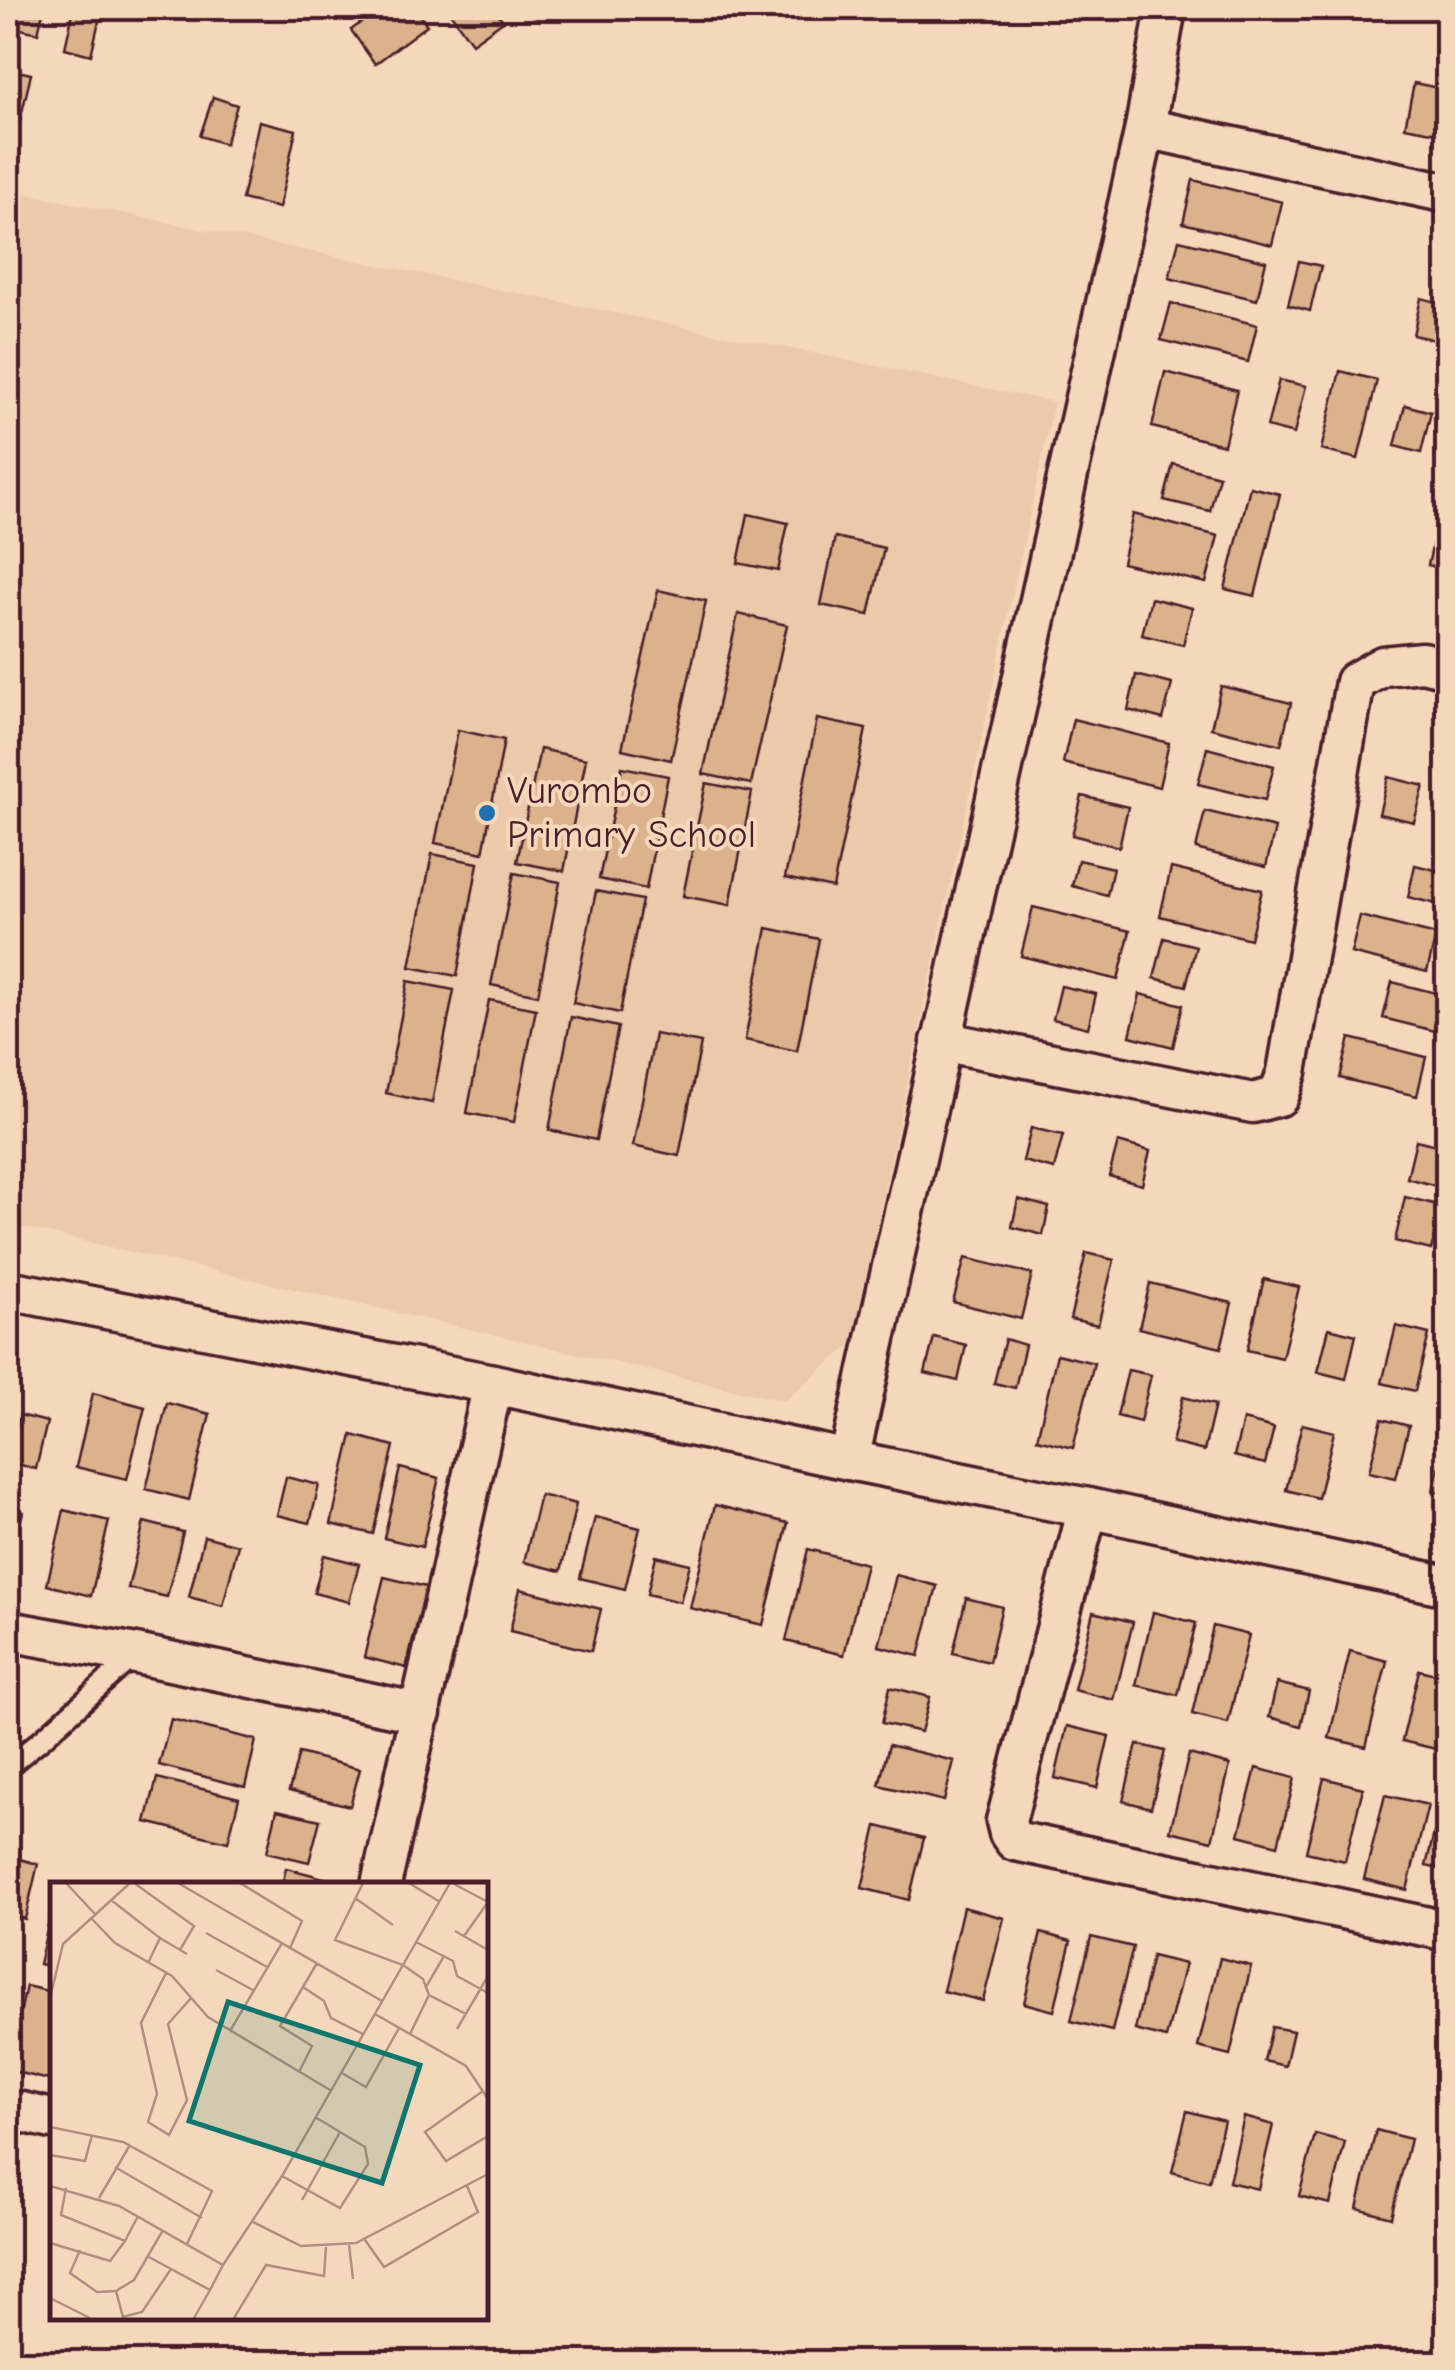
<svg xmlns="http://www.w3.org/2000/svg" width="1455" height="2370" font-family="'Comic Neue',sans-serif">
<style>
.built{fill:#eacaaa}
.building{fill:#dbb28c;stroke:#4a1f2b;stroke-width:2.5}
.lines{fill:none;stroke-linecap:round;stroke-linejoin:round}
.service-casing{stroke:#4a1f2b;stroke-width:25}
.minor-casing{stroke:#4a1f2b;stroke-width:45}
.service{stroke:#f5d8bb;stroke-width:18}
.minor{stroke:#f5d8bb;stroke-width:38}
.poi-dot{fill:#1f6fb2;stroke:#f5d8bb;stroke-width:4}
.labels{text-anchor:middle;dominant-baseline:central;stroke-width:8;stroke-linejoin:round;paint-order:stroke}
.poi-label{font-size:38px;fill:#4a1f2b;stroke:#f5d8bb;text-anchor:start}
.inset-road{fill:none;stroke:#b18e81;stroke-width:2.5}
.view{fill:#0f766e;fill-opacity:0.15;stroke:#0f766e;stroke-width:5}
.inset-edge{fill:none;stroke:#4a1f2b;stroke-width:5}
</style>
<rect width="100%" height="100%" fill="#f5d8bb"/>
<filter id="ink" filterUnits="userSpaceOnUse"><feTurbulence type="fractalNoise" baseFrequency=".01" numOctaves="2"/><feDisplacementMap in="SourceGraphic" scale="20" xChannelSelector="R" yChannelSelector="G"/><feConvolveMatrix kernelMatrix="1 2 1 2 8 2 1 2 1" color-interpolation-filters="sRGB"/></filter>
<g filter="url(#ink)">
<polygon class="built" points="8,190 1054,402 851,1345 784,1401 8,1224"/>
<g class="building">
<polygon points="9,8 44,8 38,33 8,26"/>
<polygon points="74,8 102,8 91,55 65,48"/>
<polygon points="381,8 414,8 427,25 375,64 351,30"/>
<polygon points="447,8 494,8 503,21 472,43"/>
<polygon points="8,69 31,74 10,164 8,164"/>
<polygon points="1414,83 1448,90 1448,135 1405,127"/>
<polygon points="213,97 237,105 225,144 200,136"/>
<polygon points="259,121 296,130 279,208 242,199"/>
<polygon points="1193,180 1282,202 1272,245 1183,223"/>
<polygon points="1179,240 1266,261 1257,300 1169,278"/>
<polygon points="1299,261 1321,266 1310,311 1288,305"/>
<polygon points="1421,298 1448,305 1448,343 1413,335"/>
<polygon points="1171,303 1257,325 1248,362 1161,340"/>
<polygon points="1340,371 1377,380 1358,459 1321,450"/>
<polygon points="1165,372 1237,390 1224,445 1152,427"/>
<polygon points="1279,380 1306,386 1294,434 1267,427"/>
<polygon points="1405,405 1431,412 1421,453 1395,446"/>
<polygon points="1173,464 1219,476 1210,511 1164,500"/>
<polygon points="1250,487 1280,494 1255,596 1225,589"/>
<polygon points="748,514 788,523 778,571 738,563"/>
<polygon points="1133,514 1218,536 1206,583 1122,563"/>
<polygon points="1436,530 1448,533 1448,570 1428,565"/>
<polygon points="835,537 884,548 869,615 821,605"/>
<polygon points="658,590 706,601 671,760 622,749"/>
<polygon points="1151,598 1192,608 1183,645 1142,635"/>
<polygon points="738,614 787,625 751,784 703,774"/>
<polygon points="1136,675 1172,684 1163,719 1128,710"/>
<polygon points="1221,686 1291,703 1281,745 1211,728"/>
<polygon points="817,719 866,729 833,888 785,878"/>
<polygon points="1073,719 1169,743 1159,787 1063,763"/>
<polygon points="458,730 504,740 483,853 435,843"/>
<polygon points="1207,748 1274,766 1265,800 1198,784"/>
<polygon points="540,749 586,759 564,871 517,862"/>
<polygon points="622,767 668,776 646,889 599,879"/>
<polygon points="1388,777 1424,786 1414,822 1379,814"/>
<polygon points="706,783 752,792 730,905 683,896"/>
<polygon points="1082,796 1128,807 1119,847 1072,835"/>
<polygon points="1205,811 1275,828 1266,867 1196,849"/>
<polygon points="432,854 478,863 457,976 410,967"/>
<polygon points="1078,860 1113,868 1107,895 1072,886"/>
<polygon points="1415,865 1448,873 1448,893 1444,906 1408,897"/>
<polygon points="1171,868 1262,890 1250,939 1160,916"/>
<polygon points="514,873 560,882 538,995 491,985"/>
<polygon points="596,891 642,900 620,1013 573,1003"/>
<polygon points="1033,907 1130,931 1118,980 1021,956"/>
<polygon points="1360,916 1436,935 1427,972 1351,953"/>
<polygon points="767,928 819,939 797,1051 745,1040"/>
<polygon points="1164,938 1196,946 1186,986 1154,978"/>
<polygon points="408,981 454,990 432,1103 386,1093"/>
<polygon points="1392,982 1444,995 1435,1031 1383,1018"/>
<polygon points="1061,986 1096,994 1088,1028 1053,1019"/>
<polygon points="1140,994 1183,1005 1173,1047 1130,1036"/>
<polygon points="489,1000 536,1009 514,1122 467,1113"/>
<polygon points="571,1017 618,1027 596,1140 549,1130"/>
<polygon points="655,1034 701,1043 679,1156 633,1146"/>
<polygon points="1350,1038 1426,1057 1417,1096 1340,1078"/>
<polygon points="1031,1128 1063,1135 1054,1169 1023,1161"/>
<polygon points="1416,1140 1448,1148 1448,1189 1407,1178"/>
<polygon points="1118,1142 1150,1151 1142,1185 1109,1176"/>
<polygon points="1405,1197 1442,1206 1431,1250 1395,1241"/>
<polygon points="1018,1199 1049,1207 1043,1235 1012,1227"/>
<polygon points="1086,1253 1114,1260 1098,1325 1070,1319"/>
<polygon points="965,1258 1032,1274 1021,1319 953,1302"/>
<polygon points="1264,1279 1299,1287 1282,1358 1247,1350"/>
<polygon points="1150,1283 1232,1303 1221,1348 1139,1328"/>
<polygon points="1396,1326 1429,1334 1415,1391 1382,1383"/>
<polygon points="1329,1328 1356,1335 1346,1379 1318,1372"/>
<polygon points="934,1337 966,1345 958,1381 925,1373"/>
<polygon points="1005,1339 1025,1345 1015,1388 994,1383"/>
<polygon points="1057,1354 1094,1363 1073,1448 1037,1439"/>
<polygon points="1128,1370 1151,1375 1140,1422 1117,1416"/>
<polygon points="93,1393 145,1407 127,1479 76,1467"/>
<polygon points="1183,1397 1215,1405 1204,1451 1172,1443"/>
<polygon points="167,1403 210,1414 189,1500 146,1489"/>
<polygon points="20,1415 47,1422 36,1469 9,1462"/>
<polygon points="1382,1419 1409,1426 1396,1478 1369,1472"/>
<polygon points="1243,1420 1274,1428 1265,1464 1234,1456"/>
<polygon points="1302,1424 1334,1432 1318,1498 1286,1490"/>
<polygon points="352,1435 394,1446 373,1534 331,1524"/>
<polygon points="1445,1442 1448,1443 1448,1494 1433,1491"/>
<polygon points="400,1468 439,1478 422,1547 384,1538"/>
<polygon points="286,1477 319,1485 310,1523 277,1515"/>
<polygon points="540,1495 576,1504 561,1571 524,1562"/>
<polygon points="715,1505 788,1523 763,1625 690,1608"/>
<polygon points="8,1508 23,1512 8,1575"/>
<polygon points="64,1510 109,1521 91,1596 47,1585"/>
<polygon points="595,1517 640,1528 625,1589 580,1578"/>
<polygon points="144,1522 183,1532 167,1597 128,1588"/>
<polygon points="204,1536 238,1545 223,1606 189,1597"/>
<polygon points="808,1549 866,1564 844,1655 786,1641"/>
<polygon points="324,1555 359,1564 349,1602 314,1593"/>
<polygon points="656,1556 690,1564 680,1602 647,1594"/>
<polygon points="896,1575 937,1586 919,1656 879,1646"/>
<polygon points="384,1577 426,1587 406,1668 364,1657"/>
<polygon points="520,1589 601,1609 591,1651 510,1631"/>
<polygon points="966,1598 1002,1607 989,1662 953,1653"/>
<polygon points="1093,1612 1133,1622 1114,1700 1074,1690"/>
<polygon points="1153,1612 1196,1623 1178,1695 1136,1685"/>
<polygon points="1213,1626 1249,1635 1228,1723 1192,1714"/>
<polygon points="1350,1651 1387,1661 1366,1747 1329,1738"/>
<polygon points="1419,1670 1448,1677 1448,1720 1440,1750 1402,1741"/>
<polygon points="1277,1683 1309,1691 1301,1726 1269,1717"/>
<polygon points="890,1687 930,1697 921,1732 882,1723"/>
<polygon points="171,1719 256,1740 245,1787 159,1765"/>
<polygon points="1067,1726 1109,1736 1097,1788 1055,1778"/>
<polygon points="1137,1744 1165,1751 1151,1808 1123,1801"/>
<polygon points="889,1745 954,1761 944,1801 879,1785"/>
<polygon points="299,1753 360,1769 350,1806 289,1791"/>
<polygon points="1189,1754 1230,1765 1212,1841 1170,1831"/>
<polygon points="1256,1768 1295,1778 1278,1845 1239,1835"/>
<polygon points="157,1778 239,1798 228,1842 146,1822"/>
<polygon points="1324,1778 1363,1788 1345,1861 1306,1852"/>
<polygon points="1385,1795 1428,1805 1407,1890 1364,1879"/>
<polygon points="1441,1804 1448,1806 1448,1871 1426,1866"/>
<polygon points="277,1810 320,1820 309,1862 267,1852"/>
<polygon points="877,1826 924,1838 909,1900 862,1888"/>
<polygon points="8,1856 38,1864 25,1919 8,1915"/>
<polygon points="286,1868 328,1879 326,1885 282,1885"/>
<polygon points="963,1907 1004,1918 983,2001 943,1991"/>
<polygon points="52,1909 52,1967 39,1964"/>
<polygon points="1041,1933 1071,1941 1054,2011 1024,2003"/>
<polygon points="1091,1937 1133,1947 1112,2031 1071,2021"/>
<polygon points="1152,1956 1185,1964 1166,2038 1135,2030"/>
<polygon points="1220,1958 1251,1966 1230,2055 1198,2047"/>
<polygon points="26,1986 52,1992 52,2068 49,2080 8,2070"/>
<polygon points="1272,2027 1293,2031 1285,2066 1264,2061"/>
<polygon points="1187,2111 1224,2121 1209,2182 1172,2172"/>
<polygon points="1244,2117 1273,2125 1258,2189 1229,2182"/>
<polygon points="1376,2130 1410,2139 1391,2217 1357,2208"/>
<polygon points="1315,2134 1345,2142 1330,2204 1299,2196"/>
<polygon points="1448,2186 1448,2229 1438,2226"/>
</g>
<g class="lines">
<g class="service-casing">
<polyline id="service" points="8,1763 15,1761 43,1738 136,1654"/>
</g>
<g class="minor-casing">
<g id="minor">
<polyline points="1145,128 1448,193"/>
<polyline points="941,1041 1253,1103 1279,1096 1287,1072 1355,682 1383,666 1422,662 1448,668"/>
<polyline points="8,1290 493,1384 849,1460 1088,1508 1448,1586"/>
<polyline points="849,1460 1145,128 1166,8"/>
<polyline points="1088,1508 1006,1821 1009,1833 1015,1841 1448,1931"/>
<polyline points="8,1631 136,1654 421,1713"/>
<polyline points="381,1885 493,1384"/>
<polyline points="8,2109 52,2119"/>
</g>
</g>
<use href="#service" class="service"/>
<use href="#minor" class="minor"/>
</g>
</g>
<circle class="poi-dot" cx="487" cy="813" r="10"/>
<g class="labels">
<g class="poi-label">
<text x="507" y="791">Vurombo<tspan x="507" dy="44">Primary School</tspan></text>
</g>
</g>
<g transform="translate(50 1882)">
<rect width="438" height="438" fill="#f5d8bb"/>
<path class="inset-road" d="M16 1 45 32M84 1 144 44 130 68M128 1 332 119M190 1 252 39 240 66M313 1 285 58 353 83 373 97 379 113 416 132M359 1 390 20M402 1 438 20M305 16 343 43M61 18 110 56 98 81M41 36 65 61 122 94 158 135 280 208M405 49 438 68M156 51 217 85M414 54 438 20M110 56 137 72M366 60 403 79 407 94 438 111M166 88 203 108M116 91 91 141 107 212 98 240 119 253 137 218 118 142 142 115M253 105 274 119 281 136 313 152M376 105 394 74M0 116 13 62 80 1M325 132 416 184 438 217M407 147 438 94M180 149 232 61M360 152 379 113M249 190 262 164 230 144 267 81M290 190 316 205 349 146M433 209 375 250 396 279 438 254M0 245 73 260 162 309 137 362M0 273 35 279 42 253M65 285 152 336M232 294 290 326 318 282 315 265 265 235M0 304 69 324 173 383 232 294 400 1M16 306 11 333 75 359 88 334M49 316 80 263M252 318 290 250M203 340 251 364 306 361 438 292M315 358 334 385 428 330 417 304M0 361 60 379 75 359M299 363 303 397M30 368 20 391 47 410 66 409 84 398 113 348M97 374 160 408 173 383M66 409 73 435 92 430 121 387M0 416 40 436M144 436 160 408M184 436 216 383 274 394 276 365"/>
<path class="view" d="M178 120 370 183 332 301 139 239Z"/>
<rect width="438" height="438" class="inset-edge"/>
</g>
<rect width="1455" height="2370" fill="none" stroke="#f5d8bb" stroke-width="40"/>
<rect x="20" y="20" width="1415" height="2330" fill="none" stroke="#4a1f2b" stroke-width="4" filter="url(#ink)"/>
</svg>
